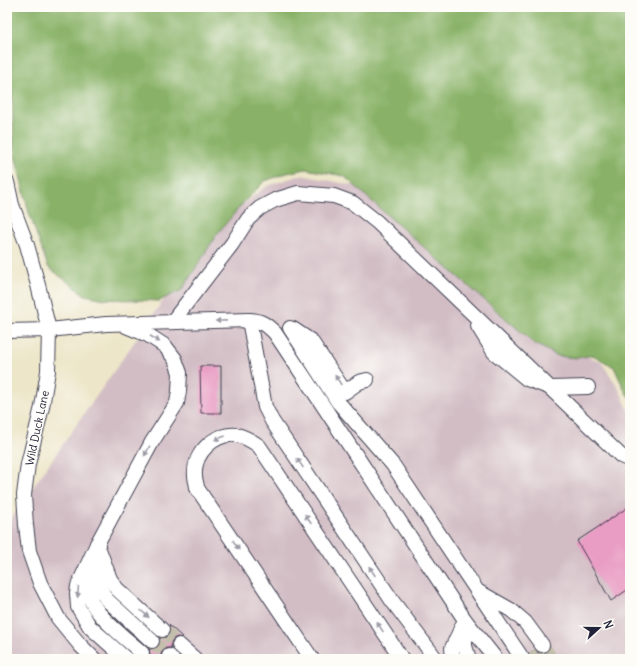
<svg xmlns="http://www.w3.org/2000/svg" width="637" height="666" font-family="Delius,sans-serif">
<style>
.industrial{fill:#d2bdc5}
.forest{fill:#89b268;stroke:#566a52}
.building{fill:#e99dc4}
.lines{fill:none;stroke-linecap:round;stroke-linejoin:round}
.minor-tunnel{stroke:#c4bfad;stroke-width:14;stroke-dasharray:14 7;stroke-linecap:butt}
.minor-casing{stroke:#403f50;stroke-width:16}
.minor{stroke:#fff;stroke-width:14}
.oneway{fill:#9c9ca7}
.labels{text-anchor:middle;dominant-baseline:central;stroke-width:3;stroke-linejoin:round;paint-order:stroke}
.street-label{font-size:11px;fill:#22223b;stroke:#fdfcf7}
</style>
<rect width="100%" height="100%" fill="#fdfcf7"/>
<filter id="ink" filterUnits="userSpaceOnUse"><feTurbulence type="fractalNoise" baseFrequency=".025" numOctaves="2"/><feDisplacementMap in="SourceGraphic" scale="8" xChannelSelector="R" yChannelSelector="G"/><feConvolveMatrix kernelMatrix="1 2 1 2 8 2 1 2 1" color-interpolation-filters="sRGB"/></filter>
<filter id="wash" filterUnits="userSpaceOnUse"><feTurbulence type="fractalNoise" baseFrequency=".012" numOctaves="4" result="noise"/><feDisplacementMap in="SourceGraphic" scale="16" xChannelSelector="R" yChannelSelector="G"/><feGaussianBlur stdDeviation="0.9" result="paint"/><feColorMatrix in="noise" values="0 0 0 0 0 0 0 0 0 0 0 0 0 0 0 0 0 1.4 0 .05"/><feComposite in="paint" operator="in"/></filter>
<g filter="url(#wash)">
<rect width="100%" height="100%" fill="#ede6c9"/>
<polygon class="industrial" points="301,175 361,187 573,351 601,362 618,387 630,413 630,659 7,659 7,529 10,520 165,298 182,283 236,209 267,186"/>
<polygon class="forest" points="12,7 630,7 630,398 626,393 614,367 593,355 577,358 558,356 535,344 396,223 344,176 306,169 287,173 265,181 244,202 217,234 182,290 159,301 105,299 85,295 48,267 29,213 14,151 11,68"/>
<g id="blocks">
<g class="building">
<polygon points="200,366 221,366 221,413 201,413"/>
<polygon points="630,506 630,588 611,601 577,541"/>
<polygon points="169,625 183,638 177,637 173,639 171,643 171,648 166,648 163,650 161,654 161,659 148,659 150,654 149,649 154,649 158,647 160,643 160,638 165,638 169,635 170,631"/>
<polygon points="535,650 538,653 543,653 549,650 555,659 530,659 529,653"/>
</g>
</g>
</g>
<g filter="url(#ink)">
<use href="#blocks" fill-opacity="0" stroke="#403f50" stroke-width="1"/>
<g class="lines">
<g class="minor-tunnel">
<polyline points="162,630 179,645"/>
<polyline points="152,641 169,656"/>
<polyline points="542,645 551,659"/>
<polyline points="529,653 533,659"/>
</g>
<g class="minor-casing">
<g id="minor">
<polyline points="7,182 12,205 27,245 38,285 49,330 48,371 42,407 28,464 24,495 26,525 29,551 40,583 58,618 80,645 94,659"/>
<polyline points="249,320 265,407 272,421 393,602 436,659"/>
<polyline points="172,322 232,244 248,219 260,208 275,200 298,193 334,196 353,203 377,222 621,456 630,460"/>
<polyline points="126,326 148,335 165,346 175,359 180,373 179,391 177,403 152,442 97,544 78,586 77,594 78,607 90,627 126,659"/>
<polyline points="478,326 494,352 527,379 551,388 588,387"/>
<polyline points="290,328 338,402 393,465 522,658"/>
<polyline points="293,329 311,341 345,392 359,382 367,380"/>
<path d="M7 331 49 330 106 324 249 320C261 320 267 325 275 333L465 620 496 659"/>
<polyline points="97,544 110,579 117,589 162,630"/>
<path d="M94 564C92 574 89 587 90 597 93 614 129 641 142 653"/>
<polyline points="98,570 99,586 106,599 152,641"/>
<polyline points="481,593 511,610 525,622 542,645"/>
<polyline points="465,624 465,646 469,659"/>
<polyline points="179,645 195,659"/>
<polyline points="169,656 172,659"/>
<path d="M312 659 197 488C197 484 195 480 195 476 193 453 215 432 237 435 246 437 252 441 259 446L402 659"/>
<polyline points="453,659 452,648 465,620"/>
</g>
</g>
<use href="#minor" class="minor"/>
</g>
<defs><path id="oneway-solid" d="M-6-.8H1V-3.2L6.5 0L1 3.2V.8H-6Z"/></defs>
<g class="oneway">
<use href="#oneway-solid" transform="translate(221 321) rotate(179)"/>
<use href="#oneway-solid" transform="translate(155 339) rotate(33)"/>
<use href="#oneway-solid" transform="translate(338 380) rotate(-123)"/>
<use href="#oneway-solid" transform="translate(220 438) rotate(160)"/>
<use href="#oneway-solid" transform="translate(147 451) rotate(119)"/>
<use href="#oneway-solid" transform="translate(300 463) rotate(-124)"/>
<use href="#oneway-solid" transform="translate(308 519) rotate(-124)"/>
<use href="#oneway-solid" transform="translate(236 545) rotate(56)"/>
<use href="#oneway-solid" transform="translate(372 571) rotate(-124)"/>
<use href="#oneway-solid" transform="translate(78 592) rotate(94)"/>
<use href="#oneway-solid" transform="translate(145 614) rotate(42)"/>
<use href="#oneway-solid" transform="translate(380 627) rotate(-124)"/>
</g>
</g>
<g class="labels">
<g class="street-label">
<text transform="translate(37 428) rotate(-78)">Wild Duck Lane</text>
</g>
</g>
<rect width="637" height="666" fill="none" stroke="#fdfcf7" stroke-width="24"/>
<g transform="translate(599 628) rotate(69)" stroke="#fdfcf7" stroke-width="3" paint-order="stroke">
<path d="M0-3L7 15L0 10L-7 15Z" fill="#22223b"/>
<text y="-6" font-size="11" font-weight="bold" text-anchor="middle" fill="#22223b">N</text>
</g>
</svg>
